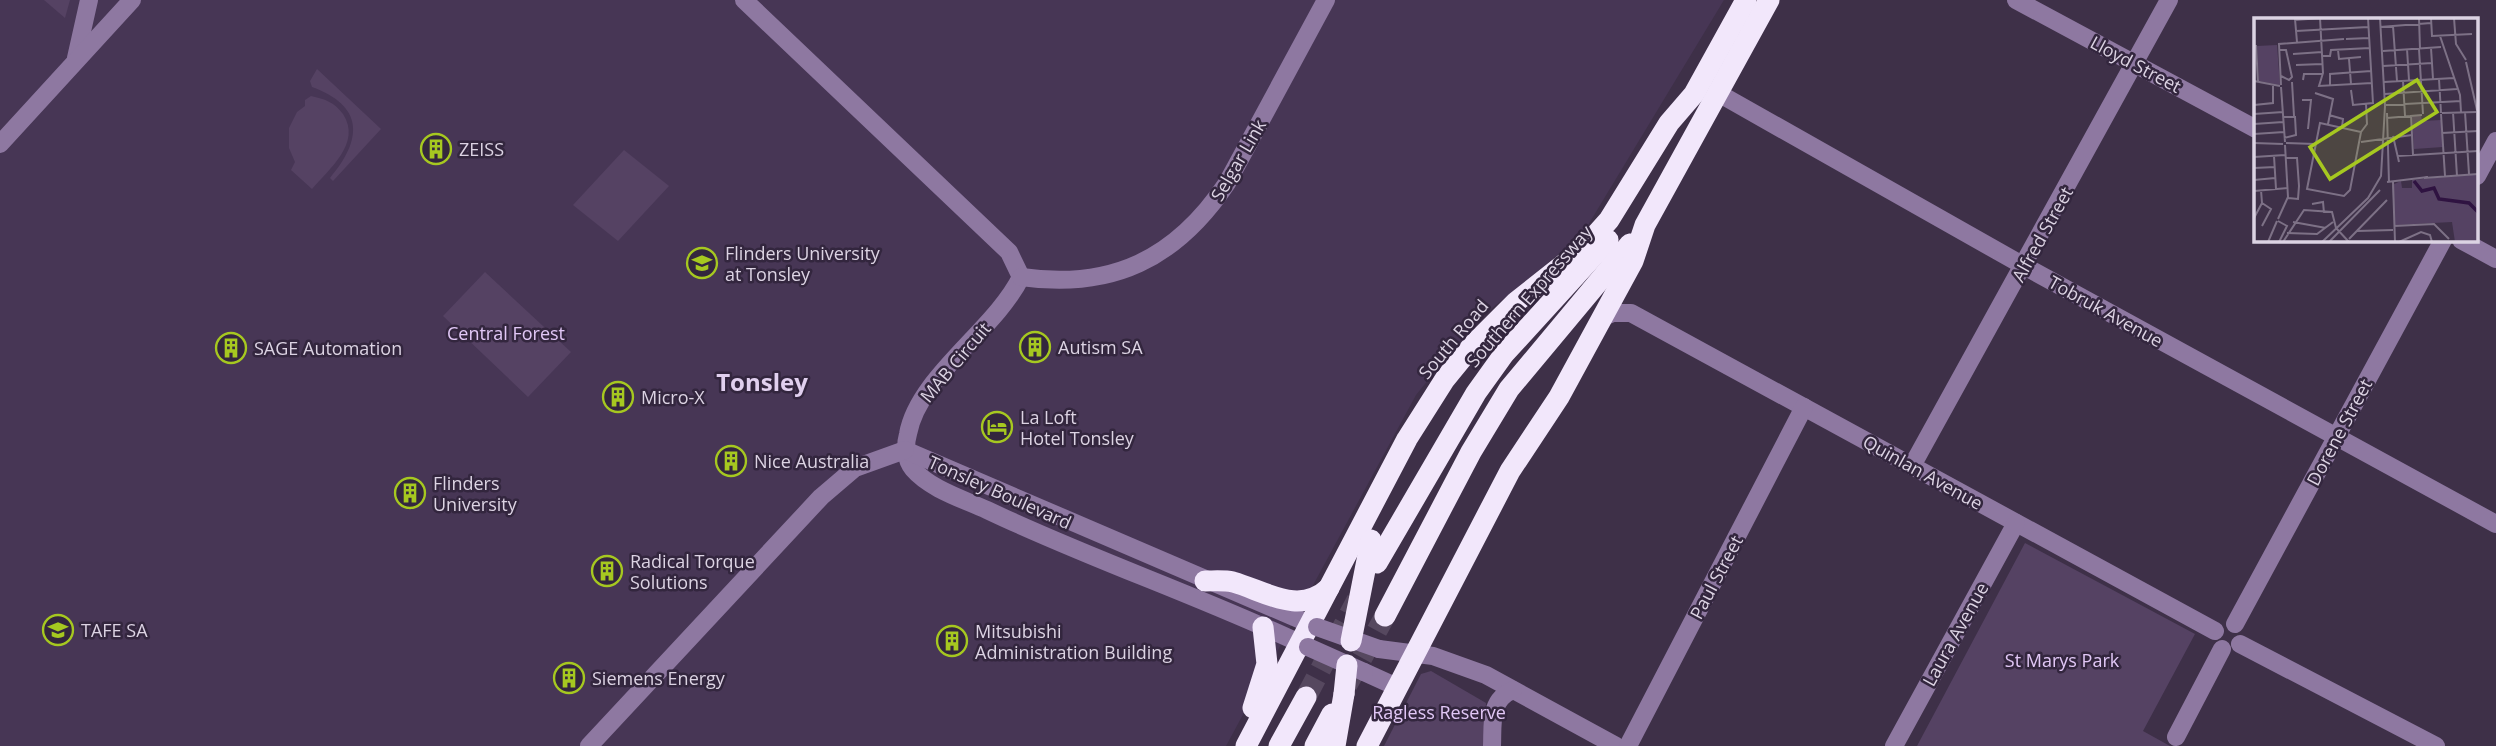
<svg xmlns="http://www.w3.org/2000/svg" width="2496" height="746" font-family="'Open Sans',sans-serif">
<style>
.built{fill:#473655}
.green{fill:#554263}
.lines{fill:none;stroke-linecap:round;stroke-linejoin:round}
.highway-tunnel{stroke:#56485f;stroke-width:21;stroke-dasharray:21 10;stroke-linecap:butt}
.minor{stroke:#8e78a1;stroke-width:18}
.highway{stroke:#f2e7fb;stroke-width:21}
.minor-bridge{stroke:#8e78a1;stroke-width:18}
.highway-bridge{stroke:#f2e7fb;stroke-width:21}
.labels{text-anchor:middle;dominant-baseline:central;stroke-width:5;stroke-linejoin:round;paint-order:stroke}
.street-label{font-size:18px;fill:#dcd3e3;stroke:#33263e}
.poi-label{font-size:18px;fill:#dcd3e3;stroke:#33263e;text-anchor:start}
.park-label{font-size:18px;fill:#e1c7f6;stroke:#33263e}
.district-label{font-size:24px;font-weight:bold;fill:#e1d0ef;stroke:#33263e}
.inset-river{fill:none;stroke:#2f1341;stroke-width:3.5}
.inset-road{fill:none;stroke:#7d7186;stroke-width:2}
.view{fill:#a6c820;fill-opacity:0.15;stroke:#a6c820;stroke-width:3.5}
.inset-edge{fill:none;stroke:#dcd3e3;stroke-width:3.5}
</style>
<rect width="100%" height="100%" fill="#3e3048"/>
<polygon class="built" points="0,0 1724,0 1582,235 1475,322 1416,395 1226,746 0,746"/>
<g class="green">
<polygon points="44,0 70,0 65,18"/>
<path d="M317 69 381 129 333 181 330 178C363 139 364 106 312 87L310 81Z"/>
<path d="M311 96C325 99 334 102 343 114 362 143 329 169 312 189L291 170 295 162 289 148V128L297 112 305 106V100Z"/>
<polygon points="624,150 669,186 618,241 573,205"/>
<polygon points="485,272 571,352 528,397 443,316"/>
<polygon points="2025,543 2195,634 2143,731 2170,746 1917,746"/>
<polygon points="1431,671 1486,703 1484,746 1384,746 1421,674"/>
</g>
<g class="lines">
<g class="highway-tunnel">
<polyline points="1347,685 1385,616"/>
<polyline points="1306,697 1357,600"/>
</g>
<g class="minor">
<path d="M744 0 1009 252 1021 277C995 330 918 377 908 434 905 445 905 459 913 469 930 489 963 499 987 510 1092 560 1203 597 1308 647"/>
<polyline points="2016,0 2256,129"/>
<polyline points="76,58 89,0"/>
<polyline points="1718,93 2024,266 2496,524"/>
<polyline points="0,144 132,0"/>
<polyline points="2477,176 2496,141"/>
<polyline points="2461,240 2496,259"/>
<path d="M1021 277C1112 290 1176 259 1227 183L1326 0"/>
<polyline points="1601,318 1613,313 1631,313 2215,631"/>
<polyline points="905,450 1317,627"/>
<polyline points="1912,466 2169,0"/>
<polyline points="2235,624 2443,240"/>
<polyline points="2240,644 2436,746"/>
<polyline points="1379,649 1433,656 1486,675 1616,746"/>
<polyline points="1364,672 1397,687"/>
<polyline points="2176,737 2222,649"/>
<polyline points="589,746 821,497 855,468 905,450"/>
<path d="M1492 746C1493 723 1489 700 1513 690"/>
<polyline points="1628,746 1804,407"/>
<polyline points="1894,746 2016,523"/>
</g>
<g class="highway">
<polyline points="1377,563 1476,393 1504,354 1608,240"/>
<path d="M1205 581C1214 581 1224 580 1233 582 1265 591 1299 616 1329 588"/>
<polyline points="1385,616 1471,452 1509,389 1630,244"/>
<polyline points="1253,708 1267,664 1263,627"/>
<polyline points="1246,746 1407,439 1445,379 1472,346 1516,302 1583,249 1609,220 1669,123 1694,94 1746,0"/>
<polyline points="1279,746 1306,697"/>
<polyline points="1315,746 1332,714"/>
<polyline points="1335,746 1344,694"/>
<polyline points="1367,746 1510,471 1559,397 1633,261 1645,225 1769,0"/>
</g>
<g class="minor-bridge">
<polyline points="1317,627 1379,649"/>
<polyline points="1308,647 1364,672"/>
</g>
<g class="highway-bridge">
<polyline points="1351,641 1371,540"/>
<polyline points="1344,694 1347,665"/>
</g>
</g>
<defs>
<g id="building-ring" transform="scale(1.575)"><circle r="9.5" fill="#33263e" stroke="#a6c820" stroke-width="1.5"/><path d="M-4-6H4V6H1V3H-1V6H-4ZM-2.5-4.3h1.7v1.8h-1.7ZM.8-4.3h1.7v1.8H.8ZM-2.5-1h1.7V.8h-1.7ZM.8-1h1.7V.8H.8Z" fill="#a6c820"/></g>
<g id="university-ring" transform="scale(1.575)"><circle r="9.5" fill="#33263e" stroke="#a6c820" stroke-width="1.5"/><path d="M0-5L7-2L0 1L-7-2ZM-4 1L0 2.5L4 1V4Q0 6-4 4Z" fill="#a6c820"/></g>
<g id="hotel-ring" transform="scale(1.575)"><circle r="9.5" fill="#33263e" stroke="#a6c820" stroke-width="1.5"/><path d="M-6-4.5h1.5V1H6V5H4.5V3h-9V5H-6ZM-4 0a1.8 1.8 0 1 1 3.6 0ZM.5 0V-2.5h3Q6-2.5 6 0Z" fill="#a6c820"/></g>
</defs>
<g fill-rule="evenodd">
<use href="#building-ring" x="436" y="149"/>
<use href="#university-ring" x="702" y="263"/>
<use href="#building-ring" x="1035" y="347"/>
<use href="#building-ring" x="231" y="348"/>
<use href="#building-ring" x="618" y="397"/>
<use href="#hotel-ring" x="997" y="427"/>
<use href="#building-ring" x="731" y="461"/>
<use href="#building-ring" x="410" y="493"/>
<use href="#building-ring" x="607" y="571"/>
<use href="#university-ring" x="58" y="630"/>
<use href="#building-ring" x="952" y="641"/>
<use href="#building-ring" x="569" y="678"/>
</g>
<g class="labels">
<g class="street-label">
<text transform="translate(2136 64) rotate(28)">Lloyd Street</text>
<text transform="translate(1238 160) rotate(-60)">Selgar Link</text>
<text transform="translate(2042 234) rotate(-61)">Alfred Street</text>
<text transform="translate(1529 296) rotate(-49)">Southern Expressway</text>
<text transform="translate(2106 311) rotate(29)">Tobruk Avenue</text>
<text transform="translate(1453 339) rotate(-50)">South Road</text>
<text transform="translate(955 362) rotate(-50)">MAB Circuit</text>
<text transform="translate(2339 432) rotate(-62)">Dorene Street</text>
<text transform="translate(1923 472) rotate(29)">Quinlan Avenue</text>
<text transform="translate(1000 492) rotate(24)">Tonsley Boulevard</text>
<text transform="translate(1716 577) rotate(-62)">Paul Street</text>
<text transform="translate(1955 634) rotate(-61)">Laura Avenue</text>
</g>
<g class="poi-label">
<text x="459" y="149">ZEISS</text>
<text x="725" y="253">Flinders University<tspan x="725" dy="21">at Tonsley</tspan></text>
<text x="1058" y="347">Autism SA</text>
<text x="254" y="348">SAGE Automation</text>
<text x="641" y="397">Micro-X</text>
<text x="1020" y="417">La Loft<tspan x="1020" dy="21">Hotel Tonsley</tspan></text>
<text x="754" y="461">Nice Australia</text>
<text x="433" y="483">Flinders<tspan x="433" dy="21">University</tspan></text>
<text x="630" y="561">Radical Torque<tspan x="630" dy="21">Solutions</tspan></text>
<text x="81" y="630">TAFE SA</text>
<text x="975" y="631">Mitsubishi<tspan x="975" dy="21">Administration Building</tspan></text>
<text x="592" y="678">Siemens Energy</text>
</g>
<g class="park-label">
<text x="506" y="333">Central Forest</text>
<text x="2062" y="660">St Marys Park</text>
<text x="1439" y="712">Ragless Reserve</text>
</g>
<g class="district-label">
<text x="762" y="381">Tonsley</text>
</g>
</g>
<g transform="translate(2254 18)">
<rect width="224" height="224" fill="#3e3048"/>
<path d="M23 27 26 67 5 63 3 28ZM167 97 168 103 187 102 189 129 160 131 158 98ZM224 156V224H201L198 204 141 207 138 167 147 163 148 170H158V162Z" fill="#554263"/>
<path class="inset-river" d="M160 163 168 173 180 170 185 181 215 185 224 194"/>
<path class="inset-road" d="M66 0 69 55 65 68 118 65M165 0 166 31M177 0 178 18 218 16M200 0 202 26 212 42M41 1 43 24M41 2 67 0M139 8 143 63M126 9 177 5M42 13 114 9M186 18 206 77 207 94M92 21 115 20M2 27 4 64M177 30 179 61M153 31 155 62M165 31 169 96M25 32H32L38 59 35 62 27 58M84 32 85 41 107 39M129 33 187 29M39 36 68 34M68 38H76L77 32 116 30M95 41 97 66M212 44 223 92M42 47 68 46M129 48 178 45M185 61 187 95M49 62 50 56H69M0 63 26 68M149 63 151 98M38 64 40 98M130 64 200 60M27 67 25 26 90 21M76 68V56L117 53M27 69 31 124M97 72 99 87 119 85 114 0M61 75 79 81 74 106M131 76 203 71M48 82H57L54 111M0 87 19 85V68M132 87 207 83M199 94 203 158M211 94 215 156M133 95 135 165M188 95 222 94M0 96 29 94M187 96 191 158M75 97 89 101 88 109M157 97 159 137M29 99H41L42 117 30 120M133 100 168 97M66 105 107 114 96 172 90 178 53 171ZM0 106 29 104M107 114 113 106 112 86M188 115 224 113M0 116 30 114M139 118 145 144M107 124 158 117M0 125 29 126M32 125 61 126M20 138 22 171M144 138 224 133M0 139 31 137M32 140H43L45 168 44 181 34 180M0 150 21 149M170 160 224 156M0 162 21 160M133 164 174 159M139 164 141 224M0 173 34 170M58 186 69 184 70 195M0 200 8 185 7 172M24 201 34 179 31 127M24 203 33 208 25 224M39 204 72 210M8 208 17 191 8 185M140 208 180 206 195 221M103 213 139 212M33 215 63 216 79 204M95 221 133 182M14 224 23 203M29 224 50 192 78 194 82 210 95 224M68 224 114 180 127 158 131 88 126 0M75 224 126 172M145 224 167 214 176 217 178 224"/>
<path class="view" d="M163 62 183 94 76 161 56 129Z"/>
<rect width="224" height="224" class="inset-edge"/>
</g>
</svg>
